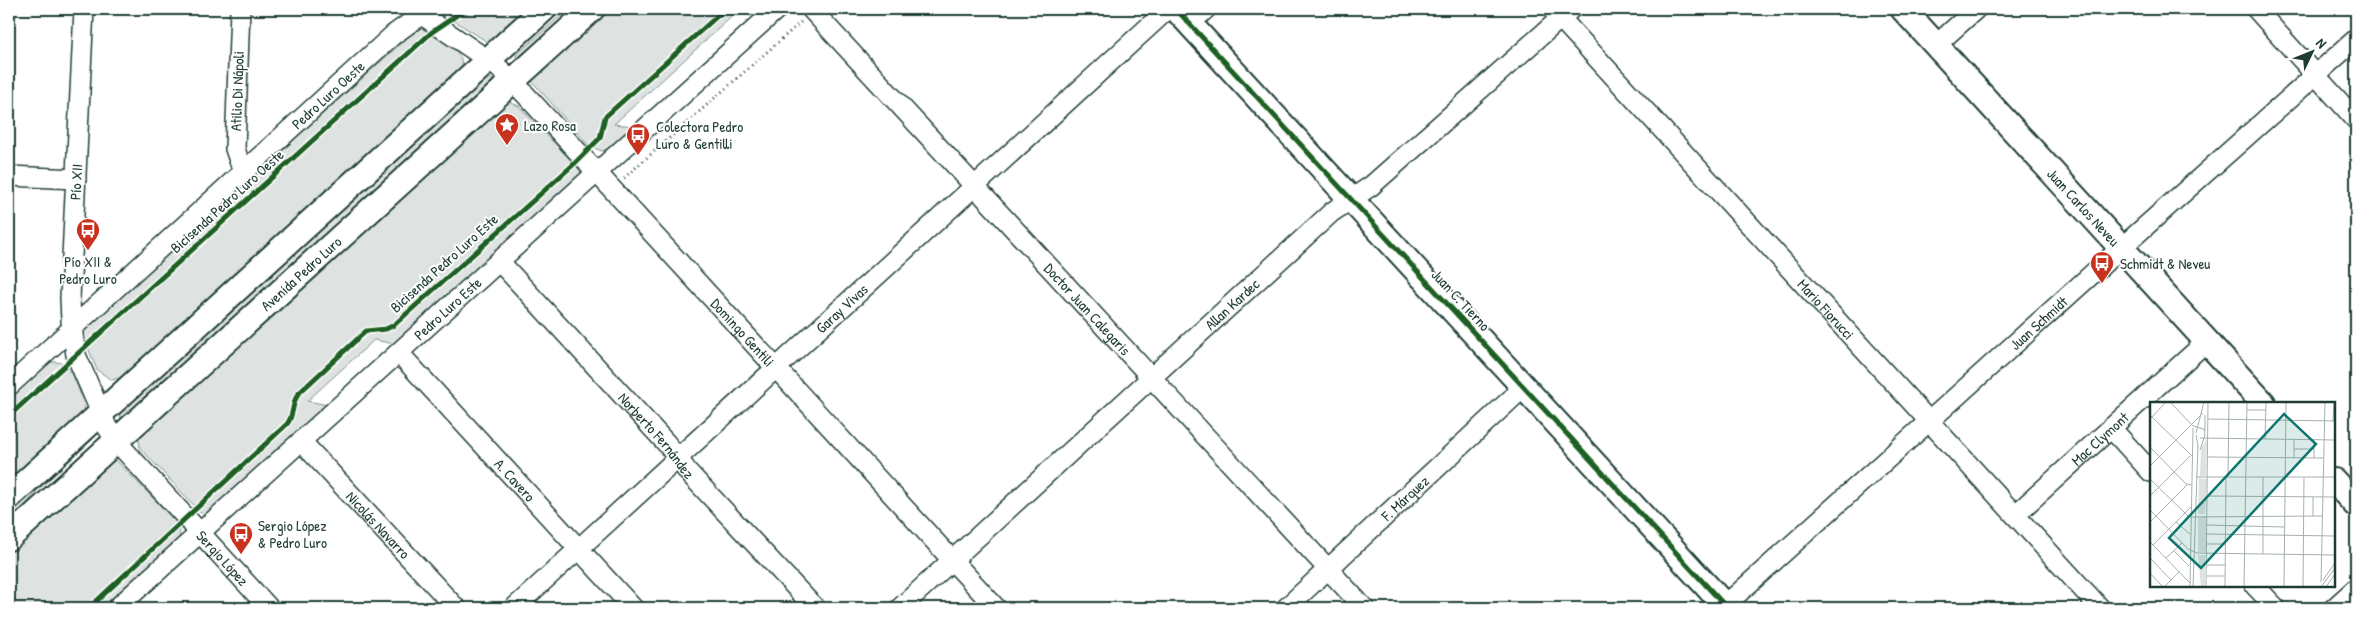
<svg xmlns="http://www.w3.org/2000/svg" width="2365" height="617" font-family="'Patrick Hand',sans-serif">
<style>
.green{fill:#dee3e2;stroke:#7e908b}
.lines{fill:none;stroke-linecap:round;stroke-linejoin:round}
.minor-casing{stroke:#1f3d34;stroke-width:22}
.major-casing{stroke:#1f3d34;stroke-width:28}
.path{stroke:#1f3d34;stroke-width:3;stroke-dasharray:1 4;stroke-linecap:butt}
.minor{stroke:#fff;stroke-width:19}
.major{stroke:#fff;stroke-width:24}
.cycleway-casing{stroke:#fff;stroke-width:8}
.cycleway{stroke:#1b5e20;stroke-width:5}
.labels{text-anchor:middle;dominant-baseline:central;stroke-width:4;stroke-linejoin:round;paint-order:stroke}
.street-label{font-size:15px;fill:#1f3d34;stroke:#fff}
.poi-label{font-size:15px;fill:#1f3d34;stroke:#fff;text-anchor:start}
.inset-road{fill:none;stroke:#a5b1ae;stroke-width:1}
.view{fill:#0f766e;fill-opacity:0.15;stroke:#0f766e;stroke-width:2.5}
.inset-edge{fill:none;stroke:#1f3d34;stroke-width:2.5}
</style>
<rect width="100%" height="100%" fill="#fff"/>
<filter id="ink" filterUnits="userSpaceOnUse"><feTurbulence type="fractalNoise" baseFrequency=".02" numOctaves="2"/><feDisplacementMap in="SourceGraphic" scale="10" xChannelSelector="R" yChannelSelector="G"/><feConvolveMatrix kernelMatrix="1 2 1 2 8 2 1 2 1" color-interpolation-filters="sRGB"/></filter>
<g filter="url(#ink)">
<g class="green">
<polygon points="447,9 532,9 489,43 450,18 447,14"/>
<polygon points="568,9 580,9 516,62 516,55"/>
<polygon points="602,9 740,9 614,124 634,126 611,147 602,151 589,146 530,79"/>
<path d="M424 27C438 34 465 51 462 68L126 376 112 380 97 370 82 333 84 329 418 28Z"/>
<polygon points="485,75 495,81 123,421 116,409"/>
<polygon points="506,101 519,106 580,170 581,175 395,344 374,340 307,401 328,405 206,515 203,515 140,448 138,433"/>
<path d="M52 362C58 362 63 362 67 367 74 373 85 404 85 413L9 485V399L46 364Z"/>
<polygon points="93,436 92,440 36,492 9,526 9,507"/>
<polygon points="112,456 177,523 180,530 179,540 105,608 9,608 9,547"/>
</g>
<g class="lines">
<g class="minor-casing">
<g id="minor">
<path id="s1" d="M84 9 70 298 71 321 76 355 107 427 116 441 269 608"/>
<polyline points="240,9 235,149 243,172"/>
<path id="s2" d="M413 9 494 64 512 80 996 608"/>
<path id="s3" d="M811 9 1364 608"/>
<polyline points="2256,9 2356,120"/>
<path id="s4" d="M1553 10 2100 608"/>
<polyline points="1190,23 1206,9"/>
<polyline points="1936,45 1976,9"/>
<polyline points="9,176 76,179"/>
<path id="s5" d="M499 261 667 444 688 472 815 608"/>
<path id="s6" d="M399 353 633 608"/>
<path id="s7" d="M9 386 393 35 429 9"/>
<polyline points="2111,428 2151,472"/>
<path id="s8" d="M301 441 456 608"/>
<path id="s9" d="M2015 515 2207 341"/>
<polyline points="2255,586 2276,608"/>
<path id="s10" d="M117 608 777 9"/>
<path id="s11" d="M514 608 1168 9"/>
<path id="s12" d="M900 608 1332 212 1371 186 1571 9"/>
<path id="s13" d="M1286 608 1524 387"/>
<path id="s14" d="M1722 608 2121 248 2356 39"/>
<polyline points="2334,608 2356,588"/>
</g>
</g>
<g class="major-casing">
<g id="major">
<polyline points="1176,9 1727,608"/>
<path id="s15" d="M1903 9 2263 403"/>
<polyline points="2334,481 2356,505"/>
<polyline points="9,497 544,9"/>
<path id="s16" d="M9 538 592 9"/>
</g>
</g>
<polyline class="path" points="624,178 801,22"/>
<use href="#minor" class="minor"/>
<use href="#major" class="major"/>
<g class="cycleway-casing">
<g id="cycleway">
<polyline points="1176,9 1727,608"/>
<polyline points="9,416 432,32 466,9"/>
<path d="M89 608 287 424C295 414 291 402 299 393L366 331 386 329 394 325 574 164 600 138 605 117 725 9"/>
</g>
</g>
<use href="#cycleway" class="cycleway"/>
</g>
</g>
<defs>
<g id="sight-pin" transform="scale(1.25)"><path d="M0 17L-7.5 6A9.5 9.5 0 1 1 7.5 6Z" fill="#c8321e" stroke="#fff"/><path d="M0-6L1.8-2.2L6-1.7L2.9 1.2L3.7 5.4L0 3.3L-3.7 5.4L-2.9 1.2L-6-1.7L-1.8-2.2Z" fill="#fff"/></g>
<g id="bus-pin" transform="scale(1.25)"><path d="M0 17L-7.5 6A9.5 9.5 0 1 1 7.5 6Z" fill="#c8321e" stroke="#fff"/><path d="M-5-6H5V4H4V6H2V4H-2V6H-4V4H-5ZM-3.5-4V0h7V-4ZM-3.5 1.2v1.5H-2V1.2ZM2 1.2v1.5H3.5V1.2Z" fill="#fff"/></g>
</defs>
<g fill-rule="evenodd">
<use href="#sight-pin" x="507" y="125"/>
<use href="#bus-pin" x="638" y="135"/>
<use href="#bus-pin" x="88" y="230"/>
<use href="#bus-pin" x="2102" y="263"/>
<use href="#bus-pin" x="241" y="534"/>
</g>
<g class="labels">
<g class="street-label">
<text transform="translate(237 91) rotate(-88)">Atilio Di Nápoli</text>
<text stroke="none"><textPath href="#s7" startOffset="432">Pedro Luro Oeste</textPath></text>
<text transform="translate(76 182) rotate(-87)">Pío XII</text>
<text transform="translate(227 201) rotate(-42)">Bicisenda Pedro Luro Oeste</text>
<text stroke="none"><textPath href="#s15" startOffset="268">Juan Carlos Neveu</textPath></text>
<text transform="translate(444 263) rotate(-42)">Bicisenda Pedro Luro Este</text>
<text stroke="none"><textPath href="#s16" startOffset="394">Avenida Pedro Luro</textPath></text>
<text transform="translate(1461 300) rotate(47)">Juan C. Tierno</text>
<text stroke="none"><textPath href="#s12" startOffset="450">Allan Kardec</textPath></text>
<text stroke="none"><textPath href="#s10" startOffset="446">Pedro Luro Este</textPath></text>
<text stroke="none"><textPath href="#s3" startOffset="408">Doctor Juan Calegaris</textPath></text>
<text stroke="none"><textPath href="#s11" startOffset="444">Garay Vivas</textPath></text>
<text stroke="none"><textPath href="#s4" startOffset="405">Mario Fiorucci</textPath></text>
<text stroke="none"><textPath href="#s14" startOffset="426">Juan Schmidt</textPath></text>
<text stroke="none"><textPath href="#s2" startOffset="464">Domingo Gentili</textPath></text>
<text stroke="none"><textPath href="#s5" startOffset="235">Norberto Fernández</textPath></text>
<text stroke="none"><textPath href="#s9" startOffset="114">Mac Clymont</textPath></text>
<text stroke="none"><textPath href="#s6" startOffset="172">A. Cavero</textPath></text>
<text stroke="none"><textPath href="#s13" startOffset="162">F. Márquez</textPath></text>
<text stroke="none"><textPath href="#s8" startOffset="114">Nicolás Navarro</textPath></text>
<text stroke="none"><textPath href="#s1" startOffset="600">Sergio López</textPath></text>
</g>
<g class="poi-label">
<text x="524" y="125">Lazo Rosa</text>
<text x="656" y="126">Colectora Pedro<tspan x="656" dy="17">Luro &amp; Gentilli</tspan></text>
<text x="88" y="261" text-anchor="middle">Pío XII &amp;<tspan x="88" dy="17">Pedro Luro</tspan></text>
<text x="2120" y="263">Schmidt &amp; Neveu</text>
<text x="258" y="525">Sergio López<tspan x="258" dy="17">&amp; Pedro Luro</tspan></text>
</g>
</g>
<g transform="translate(2150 402)">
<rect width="185" height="185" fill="#fff"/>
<path d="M57 37 56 74H50L51 46ZM49 76 57 77 55 112H48ZM56 114V150H48V115ZM48 153H55V184L51 185Z" fill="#dee3e2"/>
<path class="inset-road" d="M20 0 43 24 54 27 55 33M97 8H116M0 13 42 54M55 13V29M0 17 16 0M58 17 185 19M183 19 184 0M46 31 54 0M50 36 185 38M115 37 116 0M0 45 36 82 42 83M144 47H164M50 48 55 33M58 55 173 56M144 56V37M164 56V38M0 64 53 11M46 75H185M78 75 79 0M0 77 39 115 172 114M0 94 40 54M57 94 185 95M0 108 38 147 47 151 185 153M163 114V95M0 120 37 83M26 120 40 132M57 123 134 125M57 132 185 134M0 140 40 181M56 142H75M3 143 41 105M24 149 39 164M113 152V75M0 156 21 178M16 156 32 141M56 163H75M0 171 13 185M57 174H75M173 178 185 161M171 180 175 0M14 185 29 170M40 185 43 26M43 185 48 44 46 33M56 185 58 0M75 185 76 75M94 185 97 0M134 185 136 0M153 185 154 76M171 185 185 166M176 185 185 172"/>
<path class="view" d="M134 12 166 42 51 166 19 136Z"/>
<rect width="185" height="185" class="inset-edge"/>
</g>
<rect width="2365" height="617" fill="none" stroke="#fff" stroke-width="30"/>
<rect x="15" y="15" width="2335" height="587" fill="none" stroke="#1f3d34" stroke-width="2" filter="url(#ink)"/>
<g transform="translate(2312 52) rotate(47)" stroke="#ffffff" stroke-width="4" paint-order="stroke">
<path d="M0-4L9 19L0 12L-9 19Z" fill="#1f3d34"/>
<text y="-8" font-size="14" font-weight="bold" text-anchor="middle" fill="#1f3d34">N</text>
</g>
</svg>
